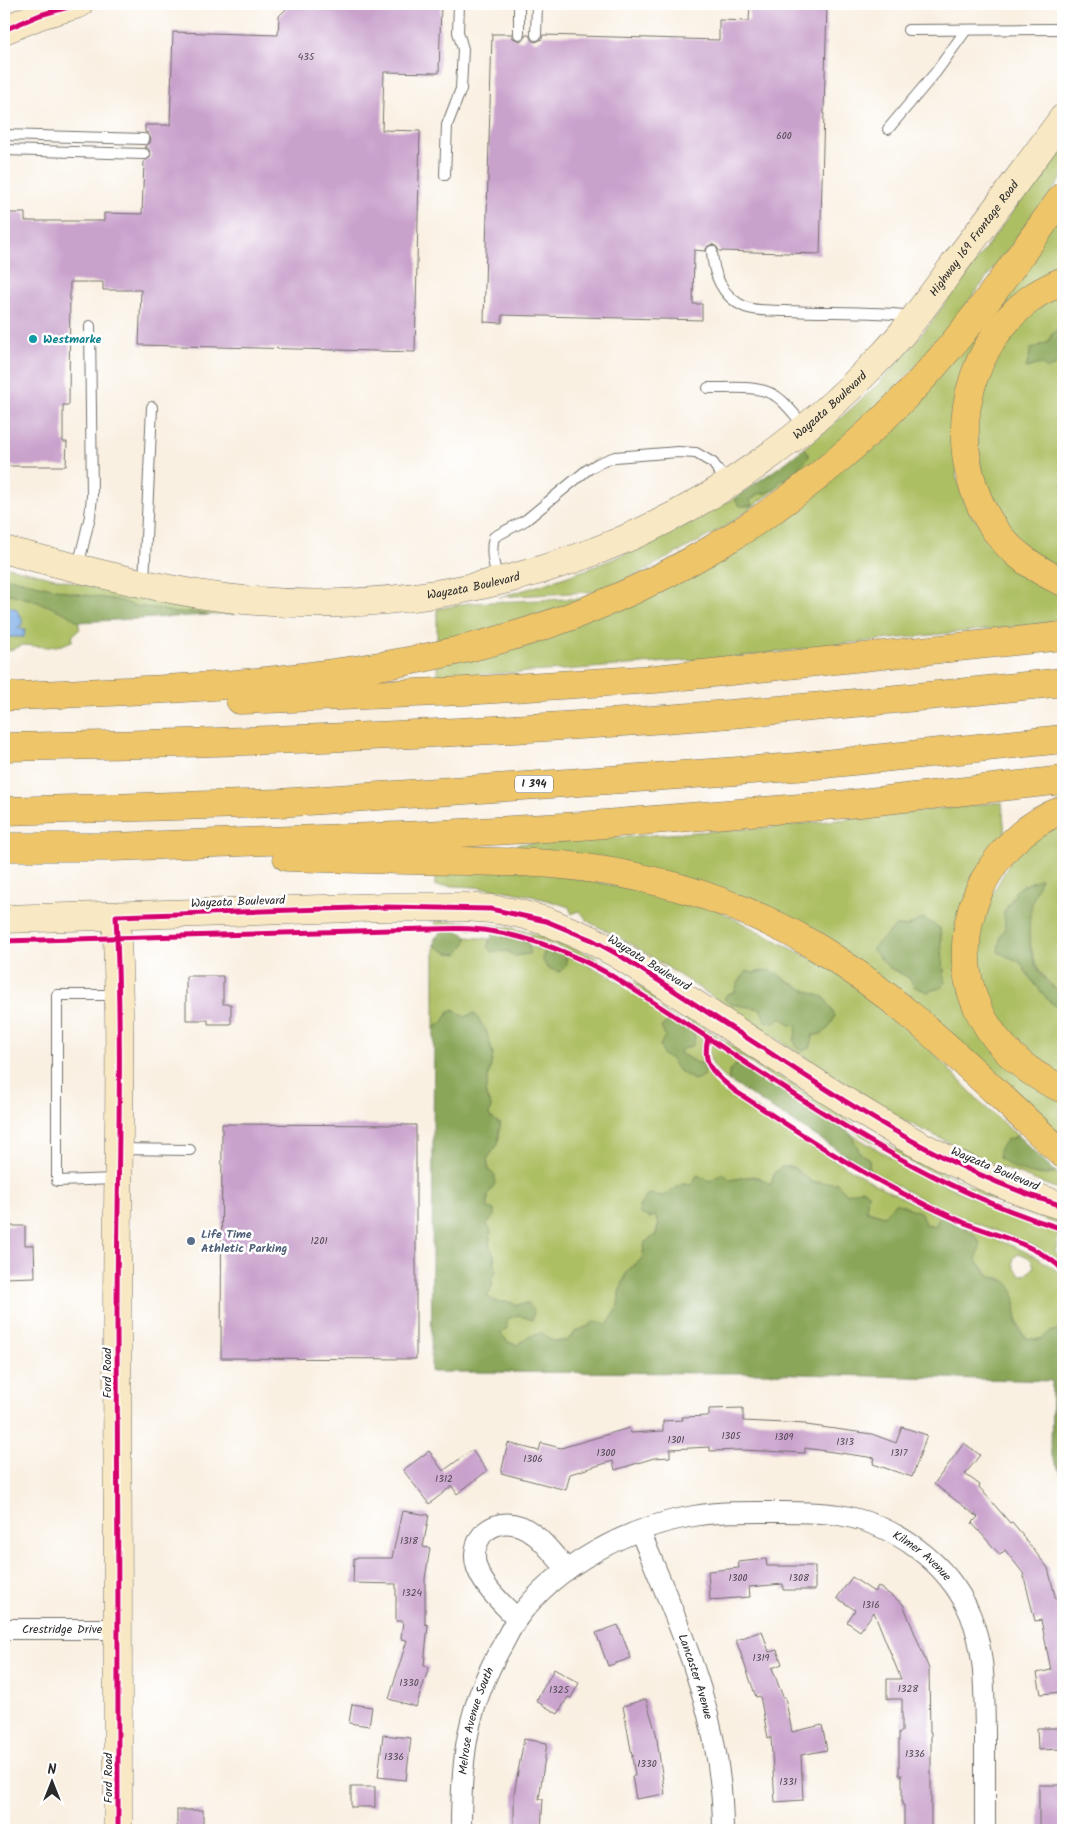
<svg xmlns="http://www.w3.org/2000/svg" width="1067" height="1834" font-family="Kalam,sans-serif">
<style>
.green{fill:#adbf63;stroke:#6c7547;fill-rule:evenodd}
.forest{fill:#8aa659;stroke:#5a6842}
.water{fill:#79abe5;stroke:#526b88}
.building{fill:#c9a2cc}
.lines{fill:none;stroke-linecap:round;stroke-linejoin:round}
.lane-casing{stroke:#73706b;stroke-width:12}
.street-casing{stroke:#73706b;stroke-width:22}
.secondary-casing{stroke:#73706b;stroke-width:29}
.highway-casing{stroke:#73706b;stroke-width:29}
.lane{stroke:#fff;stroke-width:10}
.street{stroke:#fff;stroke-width:20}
.secondary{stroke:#f8e8c3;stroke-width:28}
.highway{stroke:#eec569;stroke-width:28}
.cycleway-casing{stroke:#fff;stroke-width:8}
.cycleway{stroke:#d6006c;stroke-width:5}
.culture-dot{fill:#0f9aa8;stroke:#fff;stroke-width:2}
.service-dot{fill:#5c6f8a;stroke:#fff;stroke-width:2}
.labels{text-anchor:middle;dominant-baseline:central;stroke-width:5;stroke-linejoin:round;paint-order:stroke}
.number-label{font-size:10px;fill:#524953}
.shield{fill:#fff;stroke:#6b6b6b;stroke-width:1}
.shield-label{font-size:11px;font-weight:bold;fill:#2b2b2b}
.street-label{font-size:12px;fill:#2b2b2b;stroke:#fff}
.culture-label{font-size:12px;font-weight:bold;fill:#0d838f;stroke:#fff;text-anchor:start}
.service-label{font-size:12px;font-weight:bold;fill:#4e5e75;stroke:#fff;text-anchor:start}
</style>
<rect width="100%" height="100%" fill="#fff"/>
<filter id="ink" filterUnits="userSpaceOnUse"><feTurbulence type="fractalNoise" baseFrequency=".02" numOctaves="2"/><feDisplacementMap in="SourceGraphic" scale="10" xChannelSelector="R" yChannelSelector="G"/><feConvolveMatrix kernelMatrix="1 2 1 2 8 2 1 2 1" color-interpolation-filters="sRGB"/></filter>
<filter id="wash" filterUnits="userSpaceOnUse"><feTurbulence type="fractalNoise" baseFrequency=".0096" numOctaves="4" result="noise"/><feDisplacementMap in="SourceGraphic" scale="20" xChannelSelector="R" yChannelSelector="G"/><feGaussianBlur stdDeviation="1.12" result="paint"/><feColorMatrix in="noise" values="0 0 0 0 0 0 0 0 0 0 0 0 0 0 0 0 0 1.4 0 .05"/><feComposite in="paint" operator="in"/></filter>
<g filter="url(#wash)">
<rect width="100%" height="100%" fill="#f9f0e2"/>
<g class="green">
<path d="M1063 143V177L936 345 842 442 722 529 605 591 499 597C583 575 662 542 737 496L736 502 752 506 750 500 757 493H767L781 480 788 478 809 457 807 451 804 448 842 417 878 384 900 360 929 325Z"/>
<polygon points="1063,209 1063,271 1008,307 956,475 965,503 972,516 1063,594 1063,622 841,644 746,656 564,670 437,677 437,663 466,657 806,497"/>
<polygon points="1063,292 1063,329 1059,328 1052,334 1047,343 1040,345 1026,368 1063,356 1063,573 1020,543 984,490 974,416 1000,345 1039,306"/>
<path d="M4 566C81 584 158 604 237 614L210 615 191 612 175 613 154 608 133 606 122 601 73 593 4 577Z"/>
<path d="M4 593C16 594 72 612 78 621 79 623 79 627 80 629L73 635 72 641 62 645 49 647 23 645 4 653V637H24L25 630 16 628V609L4 605Z"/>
<polygon points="588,598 530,620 437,643 437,609 468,603"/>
<path d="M1002 802 1005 835 959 976 1063 1099V1141L814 936 517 853V844L773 827ZM895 926 940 928 945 983 915 987 908 977 888 967Z"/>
<path d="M1063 820V993C1029 976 1022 925 1034 892 1036 887 1039 883 1041 878 1024 901 1002 923 998 952L1020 962 1030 978 1049 1001 1063 1011V1080L1002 1031 977 971 980 916 1016 851Z"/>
<path d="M435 868 530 870 700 901 843 975 928 1047 984 1106 1018 1136 1006 1140 1047 1176 1056 1172 1063 1178V1191L995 1165 905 1121 854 1089 633 945 589 922 581 913 578 911 572 914 569 907C525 892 482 885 435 886ZM770 970 800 988 825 998 810 1048 797 1026C789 1025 787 1021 781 1017 766 1008 747 1006 731 1004L727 994 735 992 753 973Z"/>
<path d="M435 921C493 921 542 932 595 957L868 1133 905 1154 966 1184 1029 1210 1063 1222V1226C985 1200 912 1166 841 1123 801 1098 762 1070 722 1044 704 1031 684 1019 665 1007 630 985 596 960 557 946 518 932 476 927 435 926Z"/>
<path d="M467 937 490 939 488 946H528L545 951 542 959H567L565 954 610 976 676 1020 667 1022C665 1037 667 1056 677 1068 681 1073 689 1077 694 1080L704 1076 705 1068 715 1080 734 1094 829 1157 881 1187 940 1217 936 1226 925 1224 920 1212 911 1209 884 1216 866 1210 868 1194H847L837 1183 812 1182 793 1167H782L775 1172 771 1185 761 1178 752 1176 730 1180 710 1181 692 1185 683 1184 663 1196 655 1216 659 1223 655 1236 645 1242 642 1259 627 1271 619 1293 618 1308 608 1324 595 1321 589 1326 576 1331 567 1341H552L530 1336 517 1345 508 1342 501 1334 507 1319 518 1315 516 1305C504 1298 500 1307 487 1296L493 1284 491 1279 494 1255 489 1244 491 1232 487 1224 488 1195 495 1183 489 1171 487 1159 498 1144 500 1124 489 1116 491 1106 485 1093 493 1055 486 1030 460 1015 455 1010 443 1022 434 1028V945L448 953 466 943Z"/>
<polygon points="693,1031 704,1039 700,1054 703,1064 695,1062 680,1053 681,1050 695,1038"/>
<path d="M711 1043 780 1088C761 1087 754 1070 736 1065L729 1071V1081C717 1071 705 1061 711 1043Z"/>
<path d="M851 1134C918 1174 988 1208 1063 1232V1235L1059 1234 1055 1252 1063 1258V1264C1035 1242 998 1233 965 1219 932 1205 900 1188 869 1170V1159L860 1153Z"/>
<path d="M964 1227C998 1241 1035 1251 1063 1276V1332L1060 1329 1050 1332 1041 1339H1029L1022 1333 1015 1314V1303L1003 1279 992 1277 976 1260V1237L966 1231ZM1019 1254C1028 1256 1032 1258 1034 1267L1027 1274 1020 1275C1015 1269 1012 1265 1014 1257Z"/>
</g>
<g class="forest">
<polygon points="1059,328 1063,329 1063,356 1059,357 1054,367 1047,369 1041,364 1026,368 1031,349 1047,343 1052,334"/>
<path d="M804 448 807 451 809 457 788 478 781 480C774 491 769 493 757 494L754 498 750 500 752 506H740L736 502 737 496 785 463Z"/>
<path d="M4 577 73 593 122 601 133 606 154 608 175 613 191 612 210 615 78 622C68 611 20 595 4 593Z"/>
<path d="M1041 878C1024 913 1021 973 1063 993V1011L1049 1001 1030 978 1020 962 998 952 1000 938 1005 927 1004 912 1018 888Z"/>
<polygon points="923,918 940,928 945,984 940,988 928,992 915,987 908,977 888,967 872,949 896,926 906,927"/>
<path d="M442 931C451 931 461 929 467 937L466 943 458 954 448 953 434 945 435 938Z"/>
<polygon points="493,934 529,942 530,954 515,956 507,951 491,952 488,946"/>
<polygon points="554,950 565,954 567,965 560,972 547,968 542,959 545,951"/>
<path d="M770 970 800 988 825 998 835 1016C830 1027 826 1036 813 1035L810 1048 803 1051 797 1048 794 1041 797 1026 790 1025 781 1017 776 1023 765 1021 761 1009 731 1004 724 999 727 994 735 992 737 984 747 971 753 973Z"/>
<path d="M455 1010 465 1017 474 1013 486 1030 493 1055 485 1093 491 1106 489 1116 500 1124 498 1144 487 1159 489 1171 495 1175V1183L488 1195V1208L494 1210V1216L487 1224 491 1232 489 1244 494 1255 496 1272 491 1279 493 1284 487 1296C500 1307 504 1298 516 1305L528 1303 534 1312 532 1320 518 1315 507 1319V1328L501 1334 508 1342 517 1345 530 1336 542 1333 552 1341H567L576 1331 589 1326 595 1321 608 1324 618 1308 619 1293 627 1271 642 1259 645 1242 655 1236 659 1224 655 1216 649 1218 640 1214 639 1207 648 1194 663 1196 683 1184 692 1185 697 1175 710 1181 723 1173 730 1180C750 1177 754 1173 771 1185L775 1172 782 1167H793L812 1182 837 1183 847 1194 862 1189 868 1194 866 1211 884 1216 895 1203 920 1212 925 1224 935 1226 940 1217C950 1221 978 1232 980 1244 980 1249 977 1256 976 1260 981 1265 987 1275 993 1277 1000 1281 1007 1278 1012 1288 1018 1301 1012 1333 1029 1339 1033 1340 1038 1339 1041 1339L1050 1332 1060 1329 1063 1332V1478L1051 1454 1052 1381 763 1373 431 1372 434 1028 443 1022 449 1012Z"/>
<polygon points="676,1020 693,1031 695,1038 693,1045 681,1050 680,1053 695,1062 703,1064 705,1068 704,1076 694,1080 678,1070 671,1059 663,1055 660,1045 665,1036 661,1027 667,1022"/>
<path d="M736 1065C754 1070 761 1087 780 1088L851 1134 860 1153 869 1159V1170L729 1081C729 1074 729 1068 736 1065Z"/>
<path d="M1018 1136 1056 1172C1037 1180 1014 1170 999 1158V1150L1006 1140Z"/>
</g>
<polygon class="water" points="4,605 16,609 22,619 22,625 17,628 25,630 24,637 4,637"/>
<g id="blocks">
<g class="building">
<polygon points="291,4 441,4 439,73 384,72 382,130 420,131 415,352 139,345 141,290 103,290 103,282 70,282 69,405 63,405 63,442 67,442 66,466 4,466 4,213 25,213 25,221 104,221 104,213 142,214 144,161 150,158 151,154 148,148 144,147 150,143 151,139 148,133 145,132 145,125 170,125 173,32 278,35 279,16"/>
<polygon points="750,4 827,4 820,254 719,251 717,247 712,244 708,246 705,251 694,250 693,304 702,304 702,320 502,315 502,323 484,322 492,34 512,34 513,38 519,41 523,40 526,35 529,35 532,41 536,42 542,39 543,35 719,40 719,20 749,21"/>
<polygon points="186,976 223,976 223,1004 231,1004 231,1024 208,1024 208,1020 186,1020"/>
<polygon points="222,1124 416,1125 416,1359 221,1358"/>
<polygon points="4,1226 25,1226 25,1245 34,1245 35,1277 4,1278"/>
<polygon points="743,1408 743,1421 806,1424 806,1425 872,1434 896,1443 902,1427 927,1435 912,1477 873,1464 875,1458 805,1448 805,1453 742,1450 710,1451 710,1447 670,1449 670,1457 654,1458 615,1470 613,1461 570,1474 566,1490 501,1473 508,1443 539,1451 541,1443 561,1448 629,1428 631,1433 663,1431 663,1421 683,1420 682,1417 709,1416 709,1409"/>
<polygon points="964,1443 980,1455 965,1474 980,1485 979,1487 1010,1523 1012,1522 1023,1535 1022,1535 1048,1568 1056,1600 1060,1599 1063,1612 1063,1692 1041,1694 1037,1673 1051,1670 1041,1620 1035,1621 1023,1573 1005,1550 1000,1555 972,1523 978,1517 934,1484"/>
<polygon points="472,1450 487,1471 457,1494 452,1486 429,1504 403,1470 429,1451 443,1471"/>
<polygon points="402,1511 429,1515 423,1547 430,1548 425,1579 425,1624 428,1625 424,1665 429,1667 416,1707 389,1699 407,1640 401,1639 403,1621 396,1621 396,1584 353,1583 354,1558 392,1558"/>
<polygon points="766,1559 767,1566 815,1566 815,1590 783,1590 783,1584 749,1587 750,1597 710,1600 708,1571 739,1568 738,1562"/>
<polygon points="852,1577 874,1592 878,1586 903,1604 929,1669 930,1732 931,1732 931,1830 904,1830 904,1805 902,1805 902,1775 899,1775 899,1732 902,1732 902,1699 887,1699 887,1679 901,1679 874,1612 860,1631 847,1622 855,1610 837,1598"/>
<polygon points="618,1625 631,1658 608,1666 596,1633"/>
<polygon points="762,1631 769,1652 777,1650 782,1664 772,1668 783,1697 785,1697 792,1732 822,1725 827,1750 801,1755 803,1800 775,1802 771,1737 768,1738 760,1696 756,1697 736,1640"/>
<polygon points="554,1669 579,1683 571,1698 568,1697 558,1714 536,1701"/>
<polygon points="646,1699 656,1733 665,1794 636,1799 632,1776 635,1776 632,1756 634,1756 632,1755 623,1706"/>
<polygon points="352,1704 372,1707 369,1726 349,1723"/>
<polygon points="1037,1728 1063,1728 1063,1749 1038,1750"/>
<polygon points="383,1735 411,1738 406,1780 378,1777"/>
<polygon points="524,1739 547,1743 539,1799 543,1799 541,1830 514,1830 514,1794"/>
<rect x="1039" y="1785" width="24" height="45"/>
<rect x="351" y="1787" width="24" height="20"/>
<rect x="177" y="1810" width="26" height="20"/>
</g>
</g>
</g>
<g filter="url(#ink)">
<use href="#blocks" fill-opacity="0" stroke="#73706b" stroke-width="1"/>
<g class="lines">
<g class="lane-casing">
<g id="lane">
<polyline points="908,30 1063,29"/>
<polyline points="519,34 519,4"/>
<polyline points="536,35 537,4"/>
<polyline points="888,129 936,72 966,30"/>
<polyline points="4,135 144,139"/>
<polyline points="4,150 144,154"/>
<polyline points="445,175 447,125 461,89 463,49 458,32 459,4"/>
<path d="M712 251C713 274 722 297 745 307 757 312 774 310 787 311 829 313 872 311 913 316"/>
<path d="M708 388C730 389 763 383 781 400 790 408 797 418 805 427"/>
<polyline points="78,567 90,516 92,496 90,326"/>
<path d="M498 580C494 565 490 552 494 537L526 520 587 470 599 463 615 457 678 452 696 453 713 463 727 483"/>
<polyline points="144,582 152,407"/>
<polyline points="119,1149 190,1150"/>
<polyline points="117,1179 57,1181 57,995 117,995"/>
</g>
</g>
<g class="street-casing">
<g id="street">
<path id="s1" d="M640 1531C681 1631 723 1720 723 1830"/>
<path d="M517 1619C503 1604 484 1588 477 1568 473 1557 475 1544 482 1535 487 1529 493 1526 501 1524 530 1519 550 1551 567 1570"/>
<path id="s2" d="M4 1629H119"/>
<path id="s3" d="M461 1830C461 1758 466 1708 503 1644 508 1635 512 1626 517 1619 556 1565 630 1526 694 1516 723 1511 752 1512 781 1512 800 1512 820 1512 839 1515 894 1524 948 1562 970 1614 986 1652 984 1693 985 1733 985 1766 985 1798 985 1830"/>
</g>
</g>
<g class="secondary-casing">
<g id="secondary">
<polyline points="4,30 40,15 79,4"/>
<path id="s4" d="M4 550C83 569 163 592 244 600 425 617 614 568 762 461 805 431 844 395 880 358 910 327 936 289 962 254 996 209 1030 163 1063 118"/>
<path d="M116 916C123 1052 117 1188 117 1325 117 1493 119 1662 118 1830"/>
<path d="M4 919 387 907H465L491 909 517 913 546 921 592 940 619 955C673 990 727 1025 781 1060 871 1119 960 1175 1063 1206"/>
</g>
</g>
<g class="highway-casing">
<g id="highway">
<path d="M1063 281C1052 286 1040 291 1030 299 959 353 944 457 995 530 1011 553 1038 571 1063 582"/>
<path d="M4 697C74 693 144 691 214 686 304 678 397 667 484 644 643 602 787 518 902 400 963 339 1013 265 1063 196"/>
<polyline points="240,700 464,691 655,679 1063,636"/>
<path d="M4 747C233 743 463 735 691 717 815 708 940 695 1063 682"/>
<path d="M1063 810C986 838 942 935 979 1011 997 1047 1026 1073 1063 1089"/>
<polyline points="4,811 279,803 796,767 1063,739"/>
<polyline points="4,847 113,847 425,835 580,826 860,803 1063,780"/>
<path d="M287 857C346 859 406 860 465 861 506 862 547 862 587 868 667 879 743 904 813 945 906 1000 983 1082 1063 1154"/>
</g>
</g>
<use href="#lane" class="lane"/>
<use href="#street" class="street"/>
<use href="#secondary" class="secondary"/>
<use href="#highway" class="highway"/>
<g class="cycleway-casing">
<g id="cycleway">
<polyline points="4,30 40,15 79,4"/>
<path d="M4 941 426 929C442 929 457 928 472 929 522 933 566 950 609 974 655 1003 701 1033 746 1063 846 1129 947 1194 1063 1229"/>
<path d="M708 1038C701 1066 715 1074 735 1091 788 1125 840 1161 896 1190 919 1202 942 1213 965 1223 995 1235 1041 1246 1063 1270"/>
<path d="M118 1830C119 1662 117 1493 117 1325 117 1188 123 1052 116 916L387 907 491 909 546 921 592 940 619 955C673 990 727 1025 781 1060 871 1119 960 1175 1063 1206"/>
</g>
</g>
<use href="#cycleway" class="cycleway"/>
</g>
</g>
<circle class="culture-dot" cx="33" cy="339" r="5"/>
<circle class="service-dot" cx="191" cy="1241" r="5"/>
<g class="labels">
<g class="number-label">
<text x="306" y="57">435</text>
<text x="784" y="136">600</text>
<text x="319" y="1241">1201</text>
<text x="731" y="1436">1305</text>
<text x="784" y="1437">1309</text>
<text x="676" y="1440">1301</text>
<text x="845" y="1442">1313</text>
<text x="606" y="1453">1300</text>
<text x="899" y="1453">1317</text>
<text x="533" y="1459">1306</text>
<text x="444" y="1479">1312</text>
<text x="409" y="1541">1318</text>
<text x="738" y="1578">1300</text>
<text x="799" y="1578">1308</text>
<text x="412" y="1593">1324</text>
<text x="871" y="1605">1316</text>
<text x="761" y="1658">1319</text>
<text x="409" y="1683">1330</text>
<text x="908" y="1689">1328</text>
<text x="559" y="1690">1325</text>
<text x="915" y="1754">1336</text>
<text x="394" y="1757">1336</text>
<text x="647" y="1764">1330</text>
<text x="788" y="1782">1331</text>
</g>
<rect class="shield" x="515" y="775.5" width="38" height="17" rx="4"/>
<g class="shield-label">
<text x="534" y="784">I 394</text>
</g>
<g class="street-label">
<text stroke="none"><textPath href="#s4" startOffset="1102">Highway 169 Frontage Road</textPath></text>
<text stroke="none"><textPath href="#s4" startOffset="881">Wayzata Boulevard</textPath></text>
<text stroke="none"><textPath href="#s4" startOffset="476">Wayzata Boulevard</textPath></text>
<text transform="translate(238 902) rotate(-2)">Wayzata Boulevard</text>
<text transform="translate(649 963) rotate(32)">Wayzata Boulevard</text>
<text transform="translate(995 1169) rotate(23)">Wayzata Boulevard</text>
<text transform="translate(107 1373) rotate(-90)">Ford Road</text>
<text stroke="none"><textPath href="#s3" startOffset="671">Kilmer Avenue</textPath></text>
<text stroke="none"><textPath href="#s2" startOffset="58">Crestridge Drive</textPath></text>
<text stroke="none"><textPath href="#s1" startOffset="156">Lancaster Avenue</textPath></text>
<text stroke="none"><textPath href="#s3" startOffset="111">Melrose Avenue South</textPath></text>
<text transform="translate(108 1778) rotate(-90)">Ford Road</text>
</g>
<g class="culture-label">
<text x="43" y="339">Westmarke</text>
</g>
<g class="service-label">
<text x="201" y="1234">Life Time<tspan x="201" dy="14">Athletic Parking</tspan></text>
</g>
</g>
<rect width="1067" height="1834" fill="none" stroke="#fff" stroke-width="20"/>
<g transform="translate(52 1782)" stroke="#ffffff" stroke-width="4" paint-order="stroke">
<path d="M0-4L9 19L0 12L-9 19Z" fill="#2b2b2b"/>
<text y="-8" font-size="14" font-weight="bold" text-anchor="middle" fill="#2b2b2b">N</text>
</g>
</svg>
